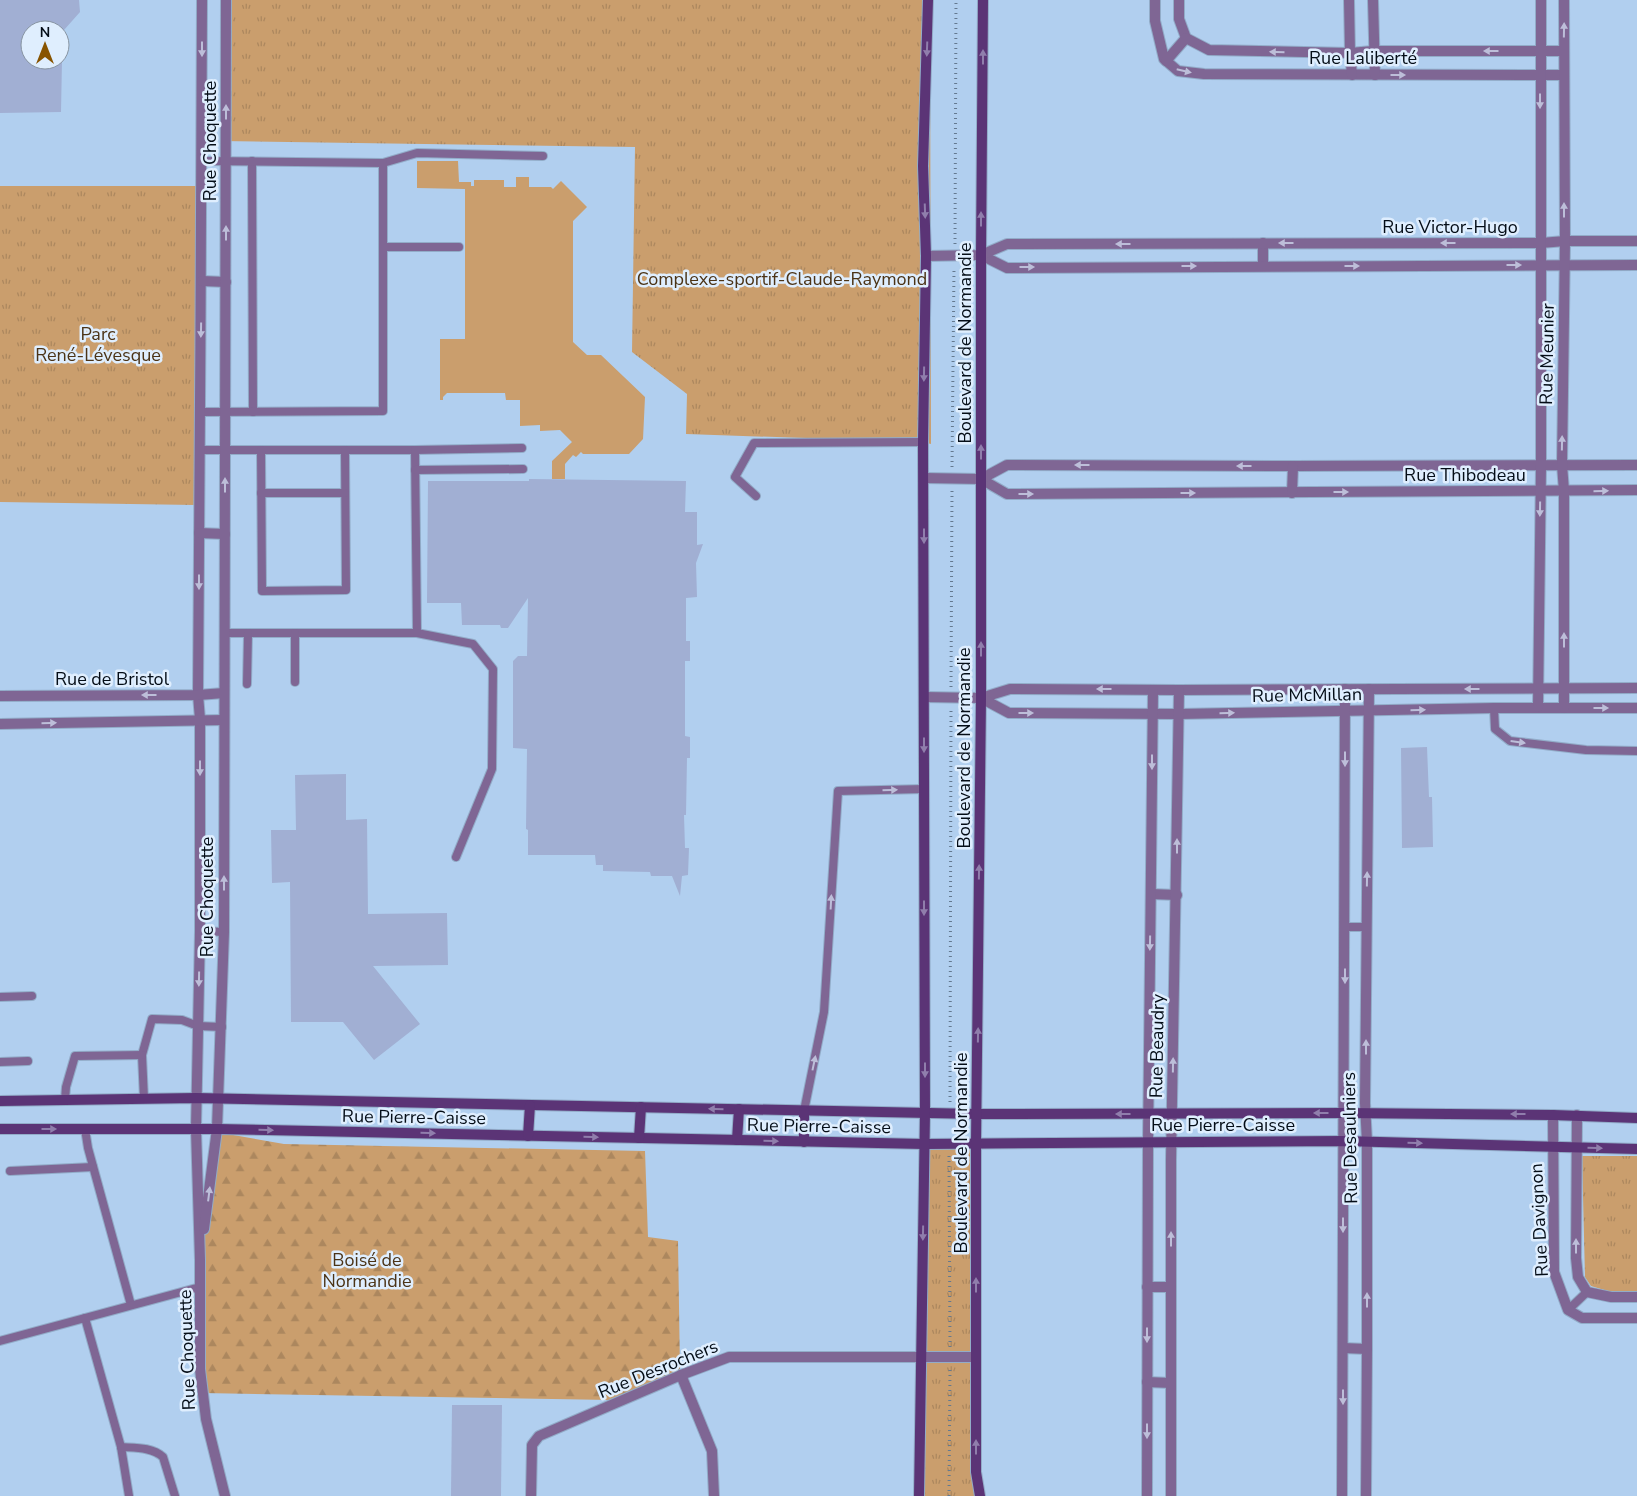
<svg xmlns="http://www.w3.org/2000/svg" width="1637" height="1496" font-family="'Nunito Sans',sans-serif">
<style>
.green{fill:#ca9e6d}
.forest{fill:url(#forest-firs)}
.park{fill:url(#park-tufts)}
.building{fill:#a1afd3}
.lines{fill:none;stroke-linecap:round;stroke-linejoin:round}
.lane-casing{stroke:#92acc8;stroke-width:10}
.street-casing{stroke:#92acc8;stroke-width:12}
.secondary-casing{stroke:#92acc8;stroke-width:12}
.path{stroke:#64798f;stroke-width:3;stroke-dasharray:1 4;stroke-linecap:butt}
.lane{stroke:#7f6694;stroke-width:8}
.street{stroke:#7f6694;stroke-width:10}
.secondary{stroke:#5b3476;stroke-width:10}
.oneway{fill:#bdbed9}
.oneway2{fill:#907eac}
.labels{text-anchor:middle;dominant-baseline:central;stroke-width:5;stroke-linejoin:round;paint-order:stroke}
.street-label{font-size:18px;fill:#040d17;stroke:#dfeefe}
.park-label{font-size:18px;fill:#4b3316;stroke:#dfeefe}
</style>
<defs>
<pattern id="forest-firs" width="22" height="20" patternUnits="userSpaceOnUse" patternTransform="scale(1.25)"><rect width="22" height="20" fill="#ca9e6d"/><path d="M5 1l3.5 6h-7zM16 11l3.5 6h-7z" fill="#ac875e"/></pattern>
<pattern id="park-tufts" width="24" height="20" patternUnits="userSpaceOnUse" patternTransform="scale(1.25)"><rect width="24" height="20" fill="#ca9e6d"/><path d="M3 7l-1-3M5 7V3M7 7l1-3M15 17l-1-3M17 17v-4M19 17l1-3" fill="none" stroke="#ac875e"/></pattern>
</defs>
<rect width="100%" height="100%" fill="#b1cfef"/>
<polygon class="green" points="417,161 458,161 459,182 471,182 471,186 474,186 474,180 504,180 504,187 516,187 516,177 529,177 529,187 551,187 553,189 561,181 587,207 573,221 573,342 587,355 601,355 645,397 643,439 629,454 583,454 581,452 576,457 573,455 565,464 565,479 552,479 552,461 572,442 560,430 540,431 540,425 520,426 520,400 506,400 505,393 447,393 443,397 443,400 440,400 440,339 465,339 465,189 417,188"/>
<polygon class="forest" points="216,1132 284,1144 645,1151 648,1237 678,1241 680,1371 611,1400 202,1393 201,1235"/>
<g class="park">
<polygon points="221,0 930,0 931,444 923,442 686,434 687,394 632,352 635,147 220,141"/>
<polygon points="0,186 197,186 195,505 0,502"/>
<polygon points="976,1143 980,1496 918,1496 924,1144"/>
<polygon points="1582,1156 1637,1156 1637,1292 1611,1292 1591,1286 1585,1277"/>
</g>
<g class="building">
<polygon points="0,0 79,0 80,12 64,30 30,30 30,60 62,60 61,112 0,113"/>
<polygon points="529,479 686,481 685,512 697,512 697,545 703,544 696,563 697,597 686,598 686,641 690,641 690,661 685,661 685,736 690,737 690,758 687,758 686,815 684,815 685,848 689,848 688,875 682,876 680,896 672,876 651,876 650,872 603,871 603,865 596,865 595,855 528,855 528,830 526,829 527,749 513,748 513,661 518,656 527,656 528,598 508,628 501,628 500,625 462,625 461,603 427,603 428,481 529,481"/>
<polygon points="1427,747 1429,797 1432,797 1433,847 1402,848 1401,748"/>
<polygon points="346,774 346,820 367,819 368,914 447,913 448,965 373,966 420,1024 374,1060 343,1022 291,1022 290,882 272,883 271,830 296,830 295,775"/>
<polygon points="452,1405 502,1405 501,1496 451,1496"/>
</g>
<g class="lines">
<g class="lane-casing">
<g id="lane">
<polyline points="252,161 253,412"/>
<polyline points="383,163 417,153 543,156"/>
<polyline points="383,247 459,247"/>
<polyline points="199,412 383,411 383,163 202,161"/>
<polyline points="199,450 415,450 417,633 473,644 493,669 492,769 456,857"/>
<polyline points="261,450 262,591 346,590 345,450"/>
<polyline points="415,450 522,448"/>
<polyline points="415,470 523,469"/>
<polyline points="261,493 345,493"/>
<polyline points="756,496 735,477 754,443 923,442"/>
<polyline points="224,633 417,633"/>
<polyline points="295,633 295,682"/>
<polyline points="247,684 248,633"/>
<polyline points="1494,708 1495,729 1510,741 1586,750 1637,751"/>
<polyline points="1345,927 1367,927"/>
<polyline points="200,931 224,932"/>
<polyline points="0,997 32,996"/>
<polyline points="0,1062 28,1061"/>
<polyline points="144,1099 142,1055 152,1019 182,1020 198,1026 222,1027"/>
<polyline points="65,1100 66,1087 75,1056 142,1055"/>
<polyline points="804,1111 824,1012 838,791 924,789"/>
<polyline points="85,1129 88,1148 131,1305"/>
<polyline points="10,1171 93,1167"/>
<polyline points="1568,1310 1587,1292"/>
<polyline points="85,1318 121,1447 129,1496"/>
<polyline points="0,1341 200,1287"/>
<path d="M121 1447C135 1448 152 1447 163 1457L175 1496"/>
</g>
</g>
<g class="street-casing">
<g id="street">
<path d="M202 0C202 232 199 463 198 695L200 719V931L196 1129 200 1260V1369L206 1419 225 1496"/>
<polyline points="1155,0 1155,21 1164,59 1178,71 1204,74 1563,75"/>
<polyline points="1179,0 1179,19 1186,38 1209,50 1350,53 1373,51 1564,51"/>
<polyline points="1349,0 1350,53 1352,75"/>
<polyline points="1373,0 1375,75"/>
<polyline points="1166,61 1186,38"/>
<polyline points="1263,243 1263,266"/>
<polyline points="981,255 1007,268 1637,265"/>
<polyline points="926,256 981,255 1007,244 1541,243 1565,241 1637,241"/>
<polyline points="202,281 226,282"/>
<polyline points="924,478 981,479 1007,494 1637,490"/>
<polyline points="981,479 1007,465 1293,466 1637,465"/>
<polyline points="1292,493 1293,466"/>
<polyline points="199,533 225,534"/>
<polyline points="0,696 198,695 224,693"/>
<polyline points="924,697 981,698 1010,689 1179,690 1637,688"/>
<polyline points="981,698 1009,713 1178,714 1494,708 1637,708"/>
<polyline points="1538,707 1541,465 1541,0"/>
<polyline points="1564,708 1564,491 1562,465 1565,241 1564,0"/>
<polyline points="0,724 224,720"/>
<polyline points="1151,894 1177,895"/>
<polyline points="1553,1115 1554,1272 1568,1310 1582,1318 1637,1318"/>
<polyline points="1577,1115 1576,1258 1578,1277 1587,1292 1611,1297 1637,1297"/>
<polyline points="204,1229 217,1129 224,932 226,0"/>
<polyline points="1147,1287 1171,1287"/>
<polyline points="1343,1348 1367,1349"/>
<polyline points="681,1375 712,1451 714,1496"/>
<polyline points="1147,1382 1171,1383"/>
<polyline points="531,1496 532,1445 539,1436 681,1375 729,1357 976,1357"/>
<polyline points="1147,1496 1148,1142 1153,690"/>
<polyline points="1171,1496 1171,1160 1179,690"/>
<polyline points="1342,1496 1345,689"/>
<polyline points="1366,1496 1367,1349 1367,1142 1365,1103 1369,689"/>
</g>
</g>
<g class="secondary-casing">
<g id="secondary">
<polyline points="0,1101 196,1098 977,1114 1344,1113 1553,1115 1637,1118"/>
<polyline points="0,1129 217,1129 924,1144 1343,1141 1637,1149"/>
<polyline points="528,1136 530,1105"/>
<polyline points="639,1138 641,1107"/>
<polyline points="737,1140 739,1109"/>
<polyline points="804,1142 804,1111"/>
<polyline points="919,1496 925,1113 923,442 926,256 923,166 928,0"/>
<polyline points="980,1496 976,1472 976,1143 981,698 981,255 983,0"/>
</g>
</g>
<g class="path">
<polyline points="955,244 956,0"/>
<polyline points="952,467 954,268"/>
<polyline points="951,687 952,491"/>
<polyline points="950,1102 951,708"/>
<polyline points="949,1156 950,1347"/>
<polyline points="949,1496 950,1368"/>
</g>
<use href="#lane" class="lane"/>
<use href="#street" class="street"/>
<use href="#secondary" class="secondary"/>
</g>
<defs><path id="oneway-solid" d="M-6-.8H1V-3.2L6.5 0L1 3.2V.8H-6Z" transform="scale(1.25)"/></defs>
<g class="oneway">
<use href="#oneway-solid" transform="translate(1564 30) rotate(-89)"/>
<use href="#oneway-solid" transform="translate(202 49) rotate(90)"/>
<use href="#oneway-solid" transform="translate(1491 51) rotate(180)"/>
<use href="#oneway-solid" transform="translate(1277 52) rotate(-179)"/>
<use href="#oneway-solid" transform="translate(1184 71) rotate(13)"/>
<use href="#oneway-solid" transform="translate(1398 75)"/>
<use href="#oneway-solid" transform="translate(1540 101) rotate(90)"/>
<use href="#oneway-solid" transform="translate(226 112) rotate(-90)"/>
<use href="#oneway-solid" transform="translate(1564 210) rotate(-90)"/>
<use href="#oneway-solid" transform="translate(226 233) rotate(-90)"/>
<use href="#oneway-solid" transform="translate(1286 243) rotate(180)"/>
<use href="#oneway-solid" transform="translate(1448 243) rotate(180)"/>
<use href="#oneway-solid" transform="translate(1123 244) rotate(180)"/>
<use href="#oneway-solid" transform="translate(1514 265)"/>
<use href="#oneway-solid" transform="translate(1189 266)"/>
<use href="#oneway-solid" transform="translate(1352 266)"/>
<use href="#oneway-solid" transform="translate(1027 267)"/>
<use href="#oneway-solid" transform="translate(201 330) rotate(91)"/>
<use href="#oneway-solid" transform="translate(1562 443) rotate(-89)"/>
<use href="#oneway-solid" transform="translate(1082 465) rotate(-180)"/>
<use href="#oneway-solid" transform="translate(1244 466) rotate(-180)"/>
<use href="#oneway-solid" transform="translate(225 485) rotate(-90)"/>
<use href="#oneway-solid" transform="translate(1601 491) rotate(-1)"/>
<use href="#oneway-solid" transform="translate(1341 492)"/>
<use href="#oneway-solid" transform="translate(1188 493)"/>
<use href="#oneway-solid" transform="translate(1026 494)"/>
<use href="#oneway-solid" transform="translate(1540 509) rotate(91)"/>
<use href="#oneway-solid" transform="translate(199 582) rotate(90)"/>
<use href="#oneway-solid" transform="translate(1564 640) rotate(-90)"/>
<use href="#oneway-solid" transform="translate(1104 689) rotate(-180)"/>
<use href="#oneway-solid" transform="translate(1472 689) rotate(180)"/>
<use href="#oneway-solid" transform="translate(149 695) rotate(180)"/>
<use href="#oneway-solid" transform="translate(1601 708)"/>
<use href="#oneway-solid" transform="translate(1418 710) rotate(-1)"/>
<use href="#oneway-solid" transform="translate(1026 713)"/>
<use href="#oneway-solid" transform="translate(1227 713) rotate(-1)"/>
<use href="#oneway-solid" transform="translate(49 723) rotate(-1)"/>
<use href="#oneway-solid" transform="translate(1518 742) rotate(8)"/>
<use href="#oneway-solid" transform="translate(1345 759) rotate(90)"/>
<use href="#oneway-solid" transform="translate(1152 762) rotate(90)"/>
<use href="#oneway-solid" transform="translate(200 768) rotate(90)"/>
<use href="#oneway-solid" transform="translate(890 790) rotate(-2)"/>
<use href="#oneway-solid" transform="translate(1177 846) rotate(-90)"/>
<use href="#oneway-solid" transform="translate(1367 879) rotate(-89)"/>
<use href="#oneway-solid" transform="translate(224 883) rotate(-90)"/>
<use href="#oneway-solid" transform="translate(831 902) rotate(-87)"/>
<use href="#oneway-solid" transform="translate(1150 943) rotate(91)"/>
<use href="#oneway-solid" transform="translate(1345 976) rotate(90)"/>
<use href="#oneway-solid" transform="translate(199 979) rotate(91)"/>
<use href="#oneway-solid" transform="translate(1366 1047) rotate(-90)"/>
<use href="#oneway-solid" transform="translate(814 1063) rotate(-78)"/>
<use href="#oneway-solid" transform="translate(1173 1065) rotate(-89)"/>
<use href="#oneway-solid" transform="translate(209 1194) rotate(-83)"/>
<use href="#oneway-solid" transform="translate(1343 1225) rotate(90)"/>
<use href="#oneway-solid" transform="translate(1171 1239) rotate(-90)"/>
<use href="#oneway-solid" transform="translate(1576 1246) rotate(-90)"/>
<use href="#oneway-solid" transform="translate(1367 1300) rotate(-90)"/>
<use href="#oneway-solid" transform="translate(1147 1335) rotate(90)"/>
<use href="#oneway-solid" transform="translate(1343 1397) rotate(90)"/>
<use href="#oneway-solid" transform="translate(1147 1431) rotate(90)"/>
</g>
<g class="oneway2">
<use href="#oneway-solid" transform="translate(927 49) rotate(92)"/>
<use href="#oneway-solid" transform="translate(983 57) rotate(-90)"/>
<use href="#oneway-solid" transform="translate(925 211) rotate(88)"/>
<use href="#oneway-solid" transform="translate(981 219) rotate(-90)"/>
<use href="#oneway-solid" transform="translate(924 374) rotate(91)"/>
<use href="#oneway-solid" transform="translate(981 452) rotate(-90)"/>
<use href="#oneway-solid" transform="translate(924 536) rotate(90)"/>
<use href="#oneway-solid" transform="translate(981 649) rotate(-90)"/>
<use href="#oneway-solid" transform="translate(924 745) rotate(90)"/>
<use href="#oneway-solid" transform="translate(979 872) rotate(-89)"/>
<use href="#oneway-solid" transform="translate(924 908) rotate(90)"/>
<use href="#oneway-solid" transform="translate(978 1035) rotate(-89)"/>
<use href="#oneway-solid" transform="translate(925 1070) rotate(90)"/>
<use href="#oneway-solid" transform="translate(716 1109) rotate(-179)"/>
<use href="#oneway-solid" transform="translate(1321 1113) rotate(180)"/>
<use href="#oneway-solid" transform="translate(1123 1114) rotate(180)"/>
<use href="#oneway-solid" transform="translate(1518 1114) rotate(-180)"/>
<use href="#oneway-solid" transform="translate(49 1129)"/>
<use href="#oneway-solid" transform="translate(266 1130) rotate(1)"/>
<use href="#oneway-solid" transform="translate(428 1133) rotate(1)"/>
<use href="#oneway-solid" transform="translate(591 1137) rotate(1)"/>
<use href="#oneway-solid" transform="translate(771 1141) rotate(1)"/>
<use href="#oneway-solid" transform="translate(1415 1143) rotate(2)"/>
<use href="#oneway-solid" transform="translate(1595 1148) rotate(2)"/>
<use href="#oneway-solid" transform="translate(923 1233) rotate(91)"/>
<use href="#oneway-solid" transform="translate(976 1285) rotate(-90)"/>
<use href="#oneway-solid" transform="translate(976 1447) rotate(-90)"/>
</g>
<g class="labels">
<g class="street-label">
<text x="1363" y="58">Rue Laliberté</text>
<text transform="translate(210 141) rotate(-90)">Rue Choquette</text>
<text x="1450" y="227">Rue Victor-Hugo</text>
<text transform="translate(965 343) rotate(-90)">Boulevard de Normandie</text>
<text transform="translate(1547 354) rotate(-89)">Rue Meunier</text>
<text x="1465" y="475">Rue Thibodeau</text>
<text x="112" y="679">Rue de Bristol</text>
<text transform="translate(1307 695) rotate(-1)">Rue McMillan</text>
<text transform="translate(964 748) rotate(-90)">Boulevard de Normandie</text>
<text transform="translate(207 897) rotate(-90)">Rue Choquette</text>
<text transform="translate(1157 1046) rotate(-89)">Rue Beaudry</text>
<text transform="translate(414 1117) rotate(1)">Rue Pierre-Caisse</text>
<text x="1223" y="1125">Rue Pierre-Caisse</text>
<text transform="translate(819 1126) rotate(1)">Rue Pierre-Caisse</text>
<text transform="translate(1350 1138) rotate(-91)">Rue Desaulniers</text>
<text transform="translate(961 1153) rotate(-90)">Boulevard de Normandie</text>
<text transform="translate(1539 1220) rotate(-93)">Rue Davignon</text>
<text transform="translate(187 1350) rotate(-92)">Rue Choquette</text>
<text transform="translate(658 1369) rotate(-22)">Rue Desrochers</text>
</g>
<g class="park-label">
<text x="782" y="279">Complexe-sportif-Claude-Raymond</text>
<text x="98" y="334">Parc<tspan x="98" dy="21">René-Lévesque</tspan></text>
<text x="367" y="1260">Boisé de<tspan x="367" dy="21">Normandie</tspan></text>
</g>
</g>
<g transform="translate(45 45)"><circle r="24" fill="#dfeefe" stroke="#8794a2"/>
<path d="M0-4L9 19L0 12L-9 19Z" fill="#885400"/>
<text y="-8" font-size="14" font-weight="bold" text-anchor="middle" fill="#040d17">N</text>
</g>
</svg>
